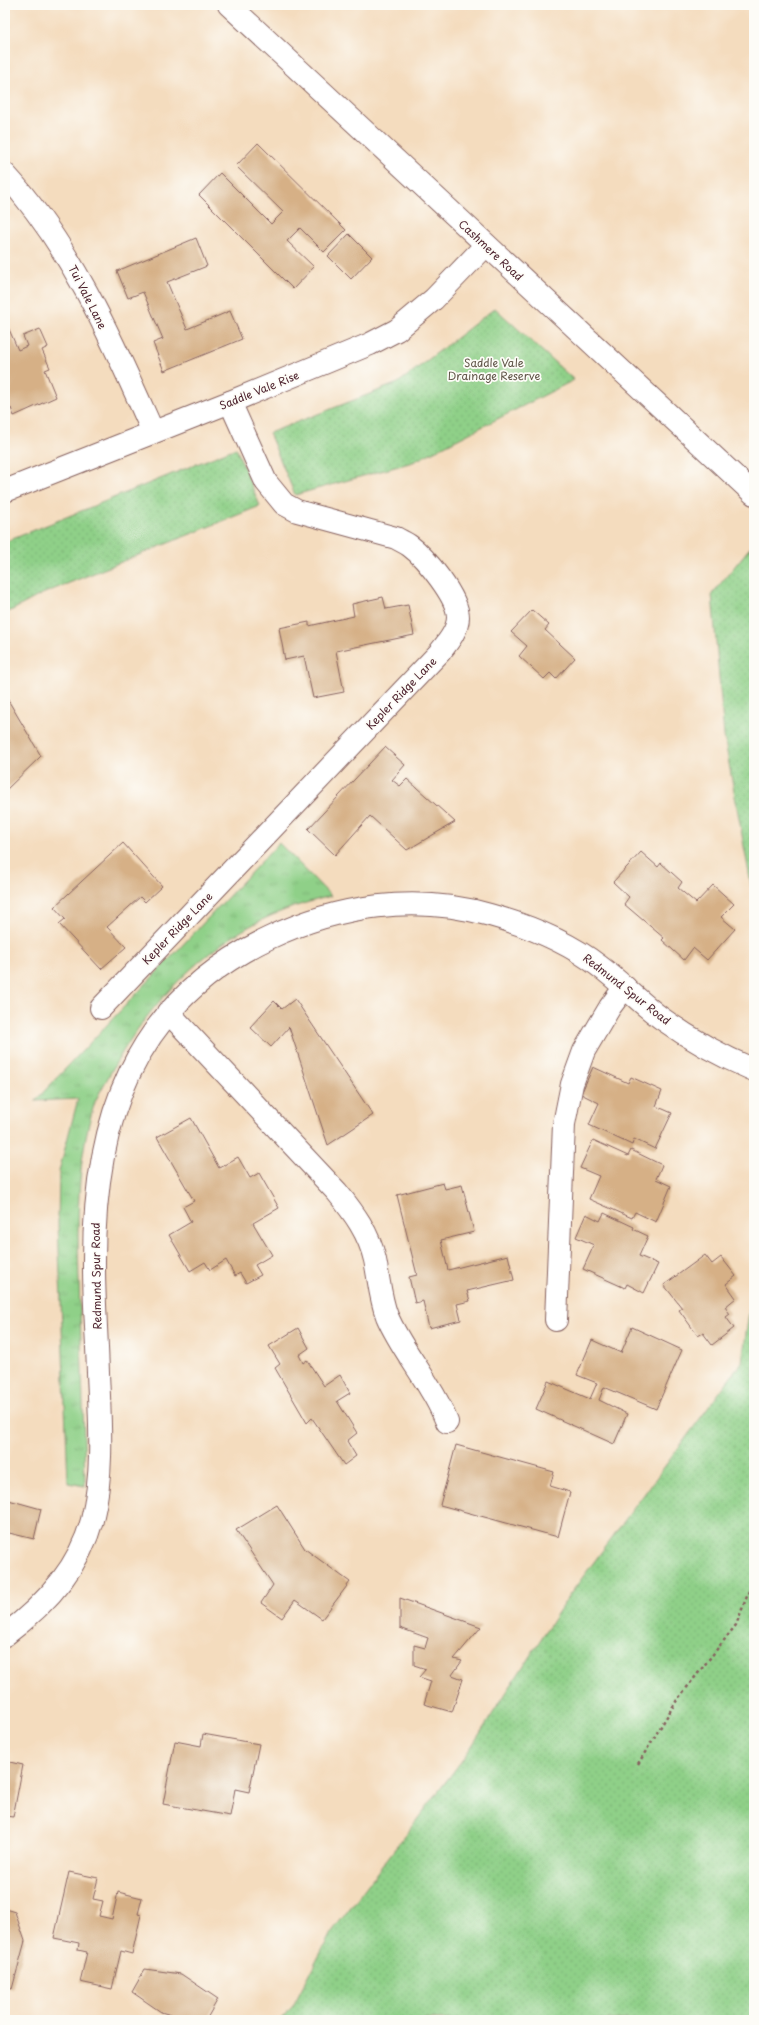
<svg xmlns="http://www.w3.org/2000/svg" width="759" height="2025" font-family="'Playpen Sans',sans-serif">
<style>
.grass{fill:url(#grass-tufts);stroke:#6c785a}
.park{fill:url(#park-dots);stroke:#6c785a}
.building{fill:#d6b086}
.lines{fill:none;stroke-linecap:round;stroke-linejoin:round}
.minor-casing{stroke:#86615e;stroke-width:24}
.path{stroke:#86615e;stroke-width:2.5;stroke-dasharray:3 3;stroke-linecap:butt}
.minor{stroke:#fff;stroke-width:22}
.labels{text-anchor:middle;dominant-baseline:central;stroke-width:3.5;stroke-linejoin:round;paint-order:stroke}
.street-label{font-size:11px;fill:#4a1f2b;stroke:#fdfcf7}
.park-label{font-size:11px;fill:#5f5447;stroke:#fdfcf7}
</style>
<defs>
<pattern id="grass-tufts" width="24" height="20" patternUnits="userSpaceOnUse"><rect width="24" height="20" fill="#8fd088"/><path d="M3 7l-1-3M5 7V3M7 7l1-3M15 17l-1-3M17 17v-4M19 17l1-3" fill="none" stroke="#7db276"/></pattern>
<pattern id="park-dots" width="8" height="8" patternUnits="userSpaceOnUse"><rect width="8" height="8" fill="#8fd088"/><path d="M2 2h.1M6 6h.1" fill="none" stroke="#7db276" stroke-width="1.8" stroke-linecap="round"/></pattern>
</defs>
<rect width="100%" height="100%" fill="#fdfcf7"/>
<filter id="ink" filterUnits="userSpaceOnUse"><feTurbulence type="fractalNoise" baseFrequency=".025" numOctaves="2"/><feDisplacementMap in="SourceGraphic" scale="8" xChannelSelector="R" yChannelSelector="G"/><feConvolveMatrix kernelMatrix="1 2 1 2 8 2 1 2 1" color-interpolation-filters="sRGB"/></filter>
<filter id="wash" filterUnits="userSpaceOnUse"><feTurbulence type="fractalNoise" baseFrequency=".012" numOctaves="4" result="noise"/><feDisplacementMap in="SourceGraphic" scale="16" xChannelSelector="R" yChannelSelector="G"/><feGaussianBlur stdDeviation="0.9" result="paint"/><feColorMatrix in="noise" values="0 0 0 0 0 0 0 0 0 0 0 0 0 0 0 0 0 1.4 0 .05"/><feComposite in="paint" operator="in"/></filter>
<g filter="url(#wash)">
<rect width="100%" height="100%" fill="#f4dcbe"/>
<path class="grass" d="M279 843 331 896C304 903 278 911 254 924 193 957 142 1013 110 1074 105 1083 99 1093 95 1102 73 1170 78 1242 80 1311 82 1370 84 1428 85 1486L68 1483 58 1224 59 1171 78 1099 35 1101Z"/>
<g class="park">
<polygon points="495,308 574,380 413,462 295,495 269,433 398,383"/>
<polygon points="236,448 260,506 42,594 5,614 5,542"/>
<polygon points="753,544 754,545 754,901 724,736 712,594"/>
<polygon points="754,1276 754,2020 280,2020 293,2006 331,1933 466,1755 568,1597 742,1362"/>
</g>
<g id="blocks">
<g class="building">
<polygon points="258,143 346,230 324,252 300,228 287,241 314,267 293,289 199,195 220,173 271,224 283,212 236,166"/>
<polygon points="349,234 372,257 351,279 328,256"/>
<polygon points="196,238 207,266 167,282 187,329 230,311 242,339 164,371 153,343 163,339 143,292 128,298 117,271"/>
<polygon points="5,320 18,350 27,346 23,336 40,329 48,347 42,350 50,368 45,370 56,397 14,416 11,408 5,411"/>
<polygon points="383,597 386,609 408,605 414,635 336,651 344,692 313,698 304,656 285,660 279,628 309,622 309,626 354,616 352,604"/>
<polygon points="532,610 549,625 545,630 575,658 556,679 550,673 544,679 519,656 527,646 511,632"/>
<polygon points="8,700 41,756 5,791 5,703"/>
<polygon points="385,747 405,765 392,780 400,786 407,779 455,822 407,850 370,816 335,855 308,829"/>
<polygon points="123,843 162,886 145,902 140,897 107,927 126,947 101,969 59,924 65,919 54,907"/>
<polygon points="641,852 658,867 661,863 682,882 678,888 696,903 713,885 734,904 721,917 735,929 707,960 693,948 684,960 662,940 664,938 624,904 629,897 613,882"/>
<polygon points="295,999 373,1115 328,1145 289,1027 271,1047 250,1027 274,1001 282,1009"/>
<polygon points="593,1067 628,1083 631,1077 662,1091 656,1106 672,1113 655,1149 634,1139 632,1145 589,1125 599,1103 581,1094"/>
<polygon points="191,1118 219,1168 238,1157 250,1178 259,1173 279,1208 253,1223 272,1255 255,1265 261,1275 246,1283 240,1273 235,1276 226,1260 210,1270 205,1262 190,1271 169,1235 191,1222 183,1207 194,1201 157,1137"/>
<polygon points="593,1140 628,1156 631,1150 662,1165 656,1179 671,1186 656,1222 635,1212 632,1218 589,1199 599,1176 580,1168"/>
<polygon points="443,1183 445,1189 462,1185 474,1232 441,1240 448,1270 508,1255 514,1280 467,1291 470,1301 457,1304 461,1320 429,1328 423,1301 415,1303 409,1277 417,1275 397,1195"/>
<polygon points="604,1213 634,1227 633,1229 648,1236 639,1256 658,1264 644,1293 627,1284 625,1288 583,1269 594,1245 576,1237 586,1214 600,1221"/>
<polygon points="705,1255 712,1264 721,1257 736,1276 726,1284 736,1298 725,1307 730,1314 726,1317 734,1328 712,1345 703,1333 698,1336 679,1310 682,1308 664,1285"/>
<polygon points="632,1327 682,1350 656,1409 604,1387 599,1400 627,1414 614,1444 536,1409 548,1381 590,1399 597,1383 577,1375 592,1340 621,1353"/>
<polygon points="298,1328 309,1348 299,1355 303,1363 307,1360 324,1386 340,1375 350,1393 337,1401 357,1433 347,1441 356,1456 344,1465 312,1418 307,1423 275,1368 280,1364 269,1346"/>
<polygon points="456,1445 554,1472 550,1486 570,1492 558,1537 440,1505"/>
<polygon points="5,1499 41,1509 34,1539 5,1532"/>
<polygon points="277,1505 305,1549 350,1582 322,1619 295,1600 282,1618 261,1603 273,1585 236,1530"/>
<polygon points="400,1598 481,1627 454,1659 462,1661 452,1675 463,1679 452,1712 424,1704 431,1681 419,1677 426,1669 414,1665 414,1645 425,1648 428,1638 400,1628"/>
<polygon points="203,1734 259,1744 249,1792 235,1789 230,1816 163,1804 175,1741 201,1746"/>
<polygon points="5,1761 23,1765 13,1817 5,1816"/>
<polygon points="69,1872 98,1878 93,1899 103,1901 99,1916 112,1919 118,1892 142,1898 138,1914 141,1915 132,1954 121,1951 112,1989 80,1982 87,1952 78,1950 79,1943 54,1938"/>
<polygon points="5,1909 15,1912 25,1941 12,1989 5,1987"/>
<polygon points="145,1969 181,1974 218,1999 206,2020 168,2020 171,2015 161,2012 132,1992"/>
</g>
</g>
</g>
<g filter="url(#ink)">
<use href="#blocks" fill-opacity="0" stroke="#86615e" stroke-width="1"/>
<g class="lines">
<g class="minor-casing">
<g id="minor">
<polyline points="229,5 754,494"/>
<path d="M5 174C72 247 113 342 153 432"/>
<polyline points="5,491 230,402 370,344 397,330 434,299 486,245"/>
<path d="M101 1008 440 652C448 642 458 630 458 617 458 597 425 557 410 546 406 543 401 541 396 538L297 511 284 504 266 482 230 402"/>
<path d="M168 1012 337 1192C354 1213 369 1233 375 1260 379 1279 380 1298 387 1316 398 1342 415 1363 429 1387 436 1398 442 1410 447 1422"/>
<polyline points="556,1320 564,1124 572,1084 584,1051 610,1007 625,987"/>
<path d="M5 1635C44 1606 79 1569 92 1520 104 1472 100 1421 98 1373 97 1337 94 1301 94 1266 93 1123 132 1003 269 938 338 905 416 894 490 915 529 926 567 941 599 966 621 982 639 1002 661 1018 690 1039 721 1056 754 1070"/>
</g>
</g>
<polyline class="path" points="638,1764 677,1700 736,1625 754,1578"/>
<use href="#minor" class="minor"/>
</g>
</g>
<g class="labels">
<g class="street-label">
<text transform="translate(491 250) rotate(43)">Cashmere Road</text>
<text transform="translate(88 297) rotate(63)">Tui Vale Lane</text>
<text transform="translate(259 390) rotate(-22)">Saddle Vale Rise</text>
<text transform="translate(401 693) rotate(-46)">Kepler Ridge Lane</text>
<text transform="translate(177 928) rotate(-46)">Kepler Ridge Lane</text>
<text transform="translate(627 989) rotate(38)">Redmund Spur Road</text>
<text transform="translate(96 1276) rotate(-91)">Redmund Spur Road</text>
</g>
<g class="park-label">
<text x="494" y="362">Saddle Vale<tspan x="494" dy="13">Drainage Reserve</tspan></text>
</g>
</g>
<rect width="759" height="2025" fill="none" stroke="#fdfcf7" stroke-width="20"/>
</svg>
